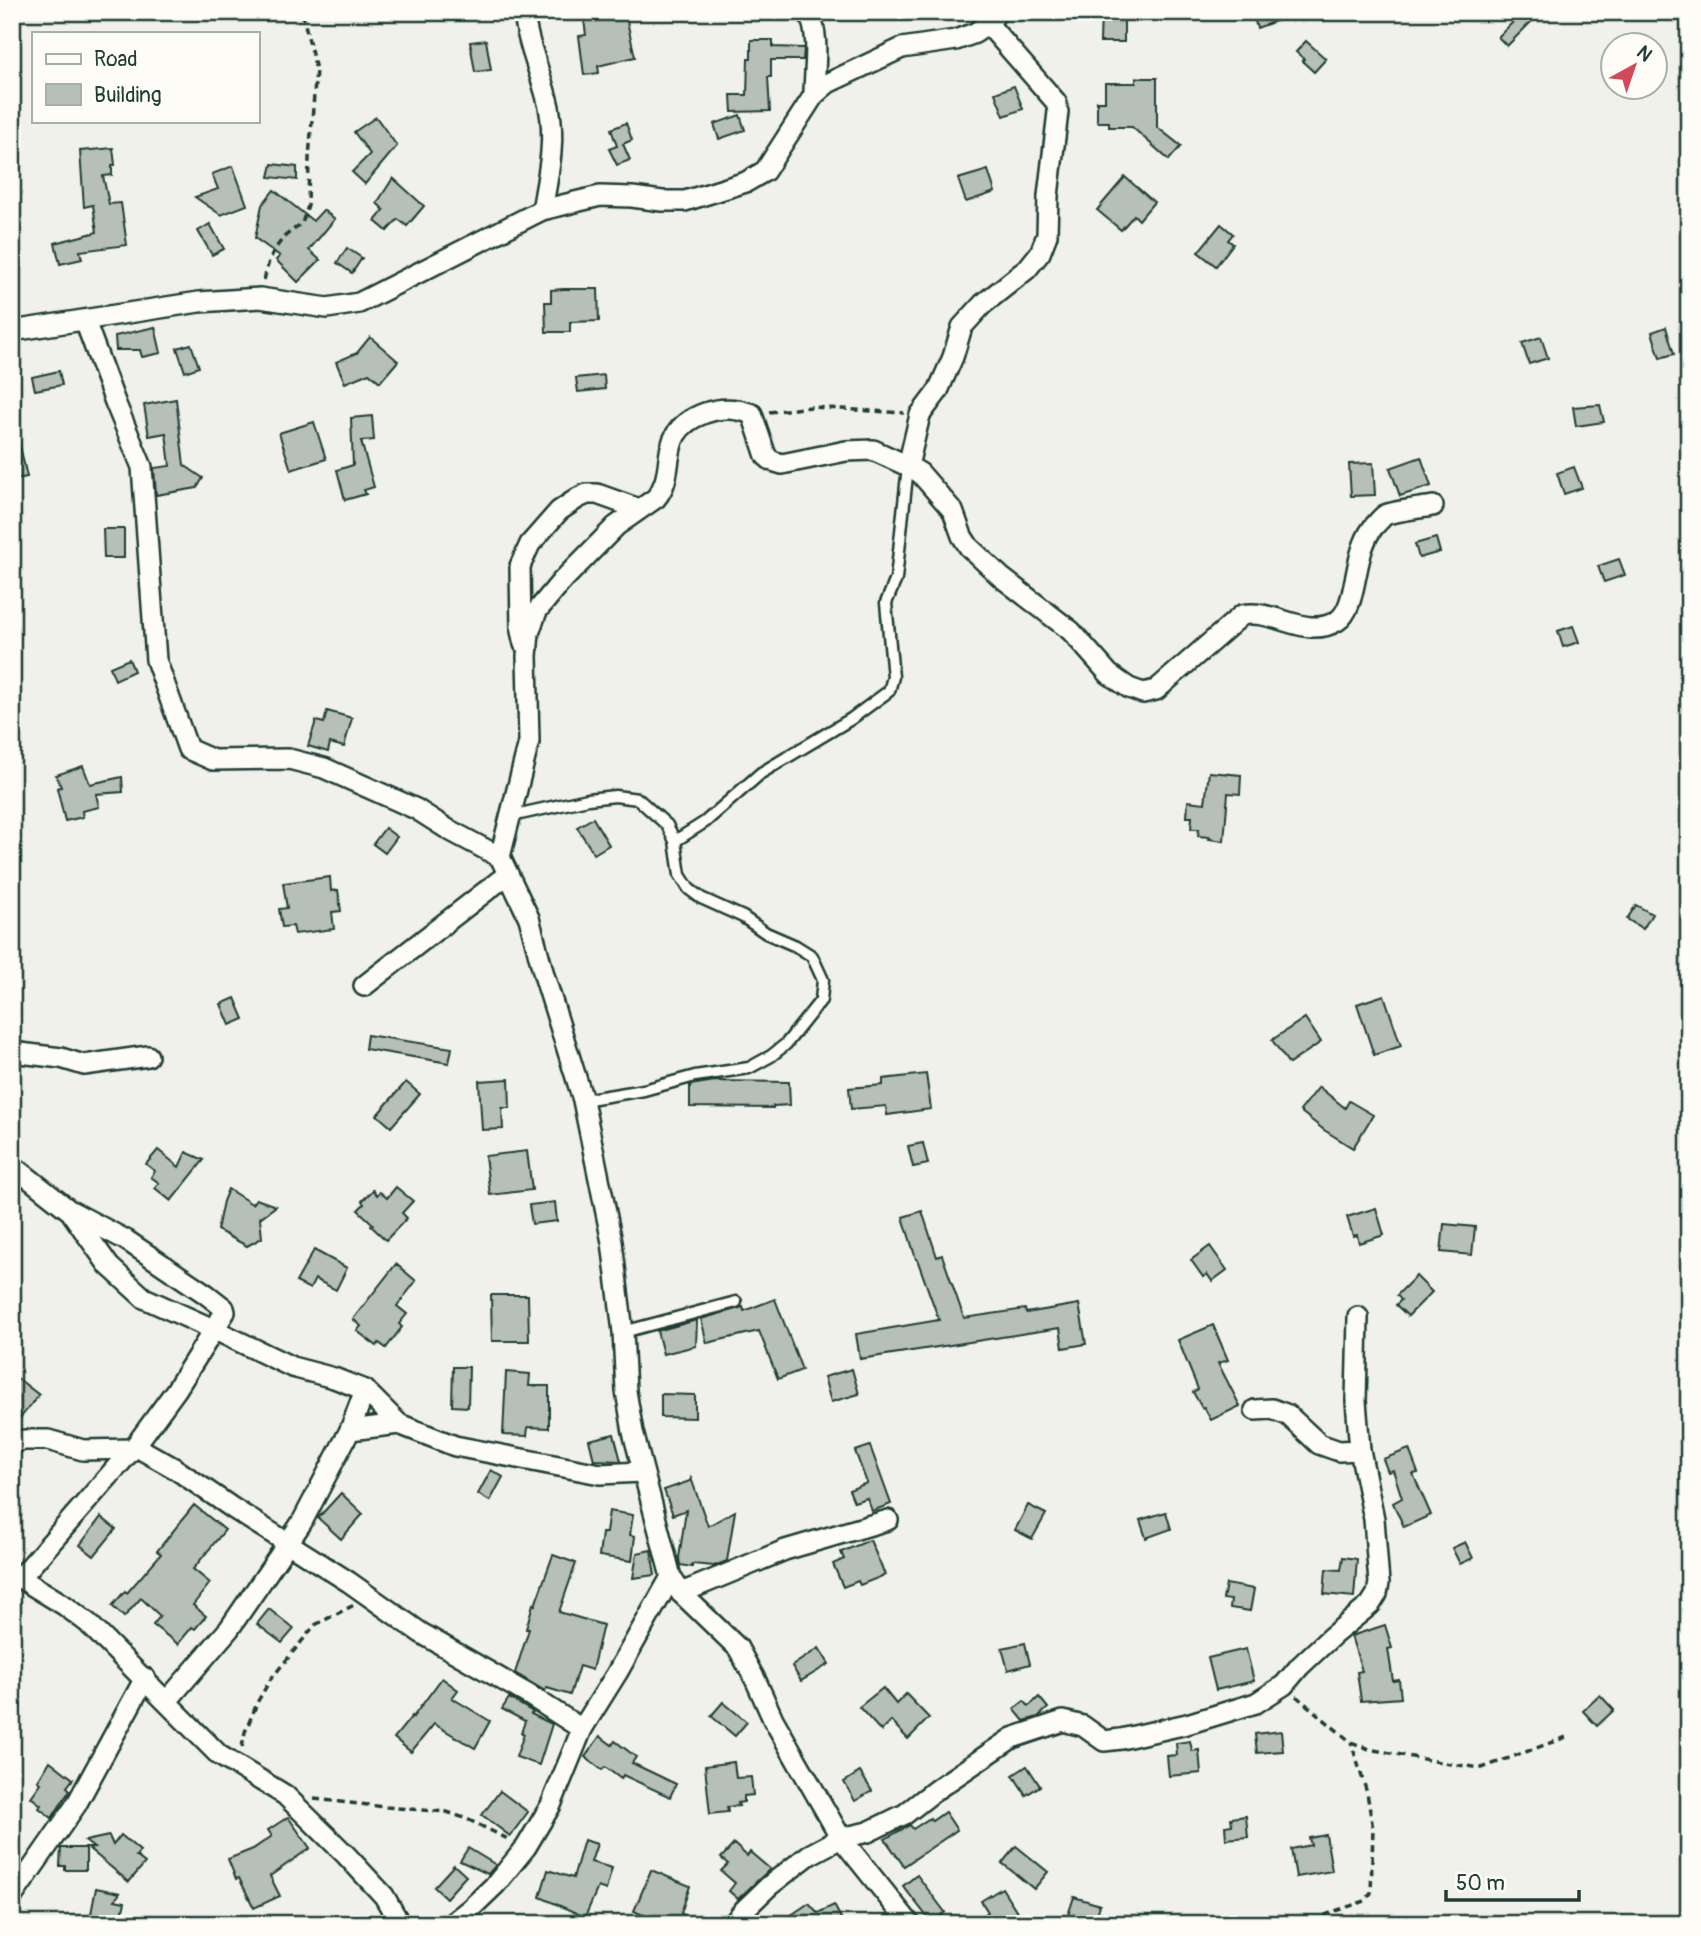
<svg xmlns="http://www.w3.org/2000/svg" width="1701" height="1936" font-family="Pangolin,sans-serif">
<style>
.building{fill:#b6bfb8;stroke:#1f3d34;stroke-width:2}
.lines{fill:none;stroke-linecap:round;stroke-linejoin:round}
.lane-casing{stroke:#1f3d34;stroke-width:15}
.street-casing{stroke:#1f3d34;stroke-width:24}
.path{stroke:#1f3d34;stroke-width:3.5;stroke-dasharray:7 5;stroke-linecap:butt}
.lane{stroke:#fdfcf7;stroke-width:10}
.street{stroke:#fdfcf7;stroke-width:19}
</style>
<rect width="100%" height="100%" fill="#f0f1eb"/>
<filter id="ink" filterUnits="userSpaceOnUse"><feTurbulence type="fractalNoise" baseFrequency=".0143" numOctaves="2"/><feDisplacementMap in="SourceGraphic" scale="14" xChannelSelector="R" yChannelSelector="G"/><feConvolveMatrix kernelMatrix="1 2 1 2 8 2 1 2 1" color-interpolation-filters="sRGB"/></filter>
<g filter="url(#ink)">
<g class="building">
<polygon points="583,12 625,12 635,57 598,66 599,73 584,75 579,36 586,35"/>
<polygon points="1101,12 1124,12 1124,42 1100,42"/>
<polygon points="1252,12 1294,12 1295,14 1257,28"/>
<polygon points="1522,13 1531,22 1507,46 1498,37"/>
<polygon points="486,40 491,70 475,72 470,42"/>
<polygon points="751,40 773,40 773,47 804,48 803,60 771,60 771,77 768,77 770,111 732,112 731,95 747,95 748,59 751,59"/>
<polygon points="1306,41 1326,59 1314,72 1302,61 1304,59 1296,52"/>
<polygon points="1136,78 1157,78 1157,127 1181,146 1169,160 1132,127 1109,127 1109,122 1097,122 1097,101 1105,101 1105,83 1136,83"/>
<polygon points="1014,86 1023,109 1004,116 995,93"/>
<polygon points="740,115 745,130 719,139 714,124"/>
<polygon points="376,117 397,146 365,184 352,172 370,154 354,132"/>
<polygon points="626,123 632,140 623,144 630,160 617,165 609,149 617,146 611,129"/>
<polygon points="113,148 115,165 112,165 112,175 103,176 109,204 121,203 127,245 80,251 82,259 60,264 55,243 97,232 93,205 84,207 80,151"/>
<polygon points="272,164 297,167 297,180 269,177"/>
<polygon points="233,166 247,205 221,215 195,197 218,189 212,174"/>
<polygon points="988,170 995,192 966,202 958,179"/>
<polygon points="1125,177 1154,202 1139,220 1134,215 1121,230 1097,210"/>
<polygon points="393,178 424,206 407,226 398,219 387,231 375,221 384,210 377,203"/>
<polygon points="274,190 313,221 323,210 335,219 309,250 320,260 298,282 276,260 280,256 255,238 262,205"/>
<polygon points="210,224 224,249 212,255 198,231"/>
<polygon points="1221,224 1233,234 1228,240 1233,244 1216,266 1198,252"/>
<polygon points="347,248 362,258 352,273 337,263"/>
<polygon points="564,289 598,289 599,321 570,322 570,332 546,332 545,302 551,302 551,290"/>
<polygon points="155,327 161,353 142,357 140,350 116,350 115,336"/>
<polygon points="1666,327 1674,354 1660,358 1652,332"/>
<polygon points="370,337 398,361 380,382 369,373 345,383 336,362 357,353"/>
<polygon points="1541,337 1548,358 1529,364 1522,343"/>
<polygon points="191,344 199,367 185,372 177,348"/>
<polygon points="59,371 62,385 35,390 32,377"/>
<polygon points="604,375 605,389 578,392 576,378"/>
<polygon points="176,399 184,465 203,478 197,488 156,495 154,468 170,466 166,433 149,436 144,405"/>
<polygon points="1600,405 1604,422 1576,426 1573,407"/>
<polygon points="372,416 374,440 361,441 374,487 364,490 366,494 345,500 337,470 353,465 351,418"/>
<polygon points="314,422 326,459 291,470 279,433"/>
<polygon points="12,437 18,437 27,477 12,480"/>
<polygon points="1421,457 1431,486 1400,496 1390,468"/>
<polygon points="1373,463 1375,495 1351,496 1349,464"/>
<polygon points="1574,467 1582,488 1564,494 1557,473"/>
<polygon points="103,529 124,529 124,558 104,558"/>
<polygon points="1436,538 1440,552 1419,558 1415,544"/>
<polygon points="1619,559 1625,575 1604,582 1598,566"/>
<polygon points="1573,626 1579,642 1563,647 1558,631"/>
<polygon points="129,659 134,671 115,680 110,667"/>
<polygon points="327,711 352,718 344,747 330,743 328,752 308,746 316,721 324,723"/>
<polygon points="83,766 90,784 122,777 123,792 96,794 99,807 82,811 83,817 65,821 57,788 61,787 56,775"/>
<polygon points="1209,772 1241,775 1240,794 1228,793 1224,841 1209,839 1210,837 1198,836 1199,829 1191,829 1192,817 1187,817 1188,801 1205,803"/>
<polygon points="593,818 609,845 594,854 577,827"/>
<polygon points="385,828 397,837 385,853 373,844"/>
<polygon points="330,877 331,891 338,890 341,911 332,912 334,929 295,934 293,926 282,927 279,909 287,908 283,883"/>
<polygon points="1636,905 1652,914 1643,929 1627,919"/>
<polygon points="1384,995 1401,1046 1374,1055 1357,1004"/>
<polygon points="235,998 244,1019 230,1025 221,1004"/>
<polygon points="1305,1018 1321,1042 1289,1064 1272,1040"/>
<polygon points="367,1035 452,1048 449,1063 365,1049"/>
<polygon points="926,1074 931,1109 887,1115 886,1106 851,1109 849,1088 883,1085 883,1079"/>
<polygon points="509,1079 510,1108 502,1108 503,1129 482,1130 479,1081"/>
<polygon points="715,1081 789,1082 790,1105 773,1106 773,1108 690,1107 690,1085"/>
<polygon points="406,1082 420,1094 391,1127 377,1115"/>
<polygon points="1319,1087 1345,1108 1349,1101 1373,1115 1353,1148 1324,1130 1300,1111"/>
<polygon points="923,1143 928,1164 913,1167 908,1146"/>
<polygon points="158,1150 179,1167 186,1152 204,1160 171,1201 155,1188 159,1183 151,1177 155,1171 146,1164"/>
<polygon points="527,1151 532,1190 490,1195 485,1156"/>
<polygon points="396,1187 413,1201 402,1213 407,1218 386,1240 371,1226 373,1224 358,1210 364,1204 362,1201 373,1190 377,1195 380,1192 387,1198"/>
<polygon points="228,1189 252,1204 256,1199 276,1206 260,1218 262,1238 247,1246 217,1230 223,1201"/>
<polygon points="555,1202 557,1221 532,1224 529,1205"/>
<polygon points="1376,1208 1384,1235 1359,1243 1357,1235 1353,1236 1347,1217"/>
<polygon points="922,1211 937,1257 942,1255 964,1318 1025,1309 1026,1313 1079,1304 1086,1344 1063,1348 1060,1328 860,1359 856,1334 939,1320 917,1259 916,1259 903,1217"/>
<polygon points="1444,1224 1475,1227 1472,1255 1441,1252"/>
<polygon points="1210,1246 1227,1270 1212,1281 1207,1274 1203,1277 1191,1260"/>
<polygon points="314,1250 347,1268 336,1290 315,1279 310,1289 296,1282"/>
<polygon points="396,1264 416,1281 397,1306 407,1314 399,1324 402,1327 386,1348 379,1343 377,1346 357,1331 361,1326 353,1319"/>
<polygon points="1416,1276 1432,1292 1408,1316 1396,1305 1401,1300 1397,1295"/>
<polygon points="491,1295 528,1295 529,1341 492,1341"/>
<polygon points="775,1299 802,1370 778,1379 759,1331 707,1343 701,1319 743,1307 744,1311"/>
<polygon points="697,1320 696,1346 663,1354 657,1331"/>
<polygon points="1213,1325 1228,1360 1218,1363 1240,1406 1211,1420 1204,1407 1202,1408 1193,1392 1198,1389 1178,1340"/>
<polygon points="453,1367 469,1367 468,1407 452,1406"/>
<polygon points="852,1369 859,1394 831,1402 824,1377"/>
<polygon points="506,1372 530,1374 529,1386 549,1386 549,1428 528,1427 527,1436 503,1435"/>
<polygon points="12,1374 39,1395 12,1428"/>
<polygon points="661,1394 695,1395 695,1418 661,1417"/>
<polygon points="614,1434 621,1461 594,1460 589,1440"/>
<polygon points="870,1446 891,1504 872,1511 867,1498 854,1502 849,1490 867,1483 855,1451"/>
<polygon points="1409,1449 1418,1473 1413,1474 1431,1515 1404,1527 1393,1503 1402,1498 1393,1470 1388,1472 1383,1459"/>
<polygon points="491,1470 503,1477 490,1501 478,1494"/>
<polygon points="691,1478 708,1526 735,1511 727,1561 714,1566 692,1564 692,1567 680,1565 679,1558 686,1510 673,1515 664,1490 690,1481"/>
<polygon points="341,1493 363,1514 341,1539 318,1518"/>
<polygon points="194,1505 225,1530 193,1569 210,1583 193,1605 206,1616 195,1629 192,1627 178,1644 153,1625 160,1616 141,1598 124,1617 112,1606 125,1591 127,1593 161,1554 157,1551"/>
<polygon points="1028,1505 1046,1514 1032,1539 1015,1530"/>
<polygon points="609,1511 633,1515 630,1535 635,1536 632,1561 599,1556 602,1533 606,1533"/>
<polygon points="1166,1512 1171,1529 1146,1538 1140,1520"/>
<polygon points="101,1517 116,1529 94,1556 80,1545"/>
<polygon points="870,1540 885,1575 860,1585 858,1581 843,1587 833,1564 844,1559 841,1552"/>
<polygon points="1465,1542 1473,1558 1460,1564 1452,1548"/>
<polygon points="651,1550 655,1575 633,1578 637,1553"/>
<polygon points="553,1555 576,1563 559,1612 603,1625 592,1670 579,1666 570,1695 547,1688 545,1691 515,1673 529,1629 526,1629 533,1604 535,1605"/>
<polygon points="1343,1557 1357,1559 1354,1597 1324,1594 1326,1569 1341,1570"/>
<polygon points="1226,1584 1254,1589 1250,1611 1230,1608 1231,1600 1223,1599"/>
<polygon points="269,1609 294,1629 282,1643 257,1624"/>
<polygon points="1385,1625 1392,1648 1388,1649 1393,1681 1399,1680 1401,1698 1361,1701 1357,1672 1362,1671 1351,1636"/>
<polygon points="1025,1643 1030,1664 1008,1670 1002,1648"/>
<polygon points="819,1648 829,1664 801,1681 792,1666"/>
<polygon points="1246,1649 1254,1681 1216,1690 1208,1658"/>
<polygon points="442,1678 458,1690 452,1698 490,1721 475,1748 434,1724 411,1752 394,1738 412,1716 413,1717"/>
<polygon points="883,1688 896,1704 906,1694 929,1718 908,1739 891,1721 881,1731 859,1707"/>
<polygon points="1600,1695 1614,1710 1597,1726 1583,1711"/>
<polygon points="1039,1697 1048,1708 1038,1717 1024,1721 1014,1709 1024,1701 1029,1706"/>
<polygon points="509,1698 533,1712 531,1714 552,1724 539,1765 516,1757 524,1734 521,1733 525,1721 502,1709"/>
<polygon points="723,1702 747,1722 735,1736 711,1716"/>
<polygon points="1281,1731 1283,1751 1257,1753 1255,1734"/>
<polygon points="600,1736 612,1745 615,1741 636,1757 632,1763 676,1784 670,1797 623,1775 621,1779 605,1767 602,1770 585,1757"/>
<polygon points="1190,1741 1192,1751 1199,1750 1201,1773 1169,1776 1167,1756 1177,1755 1176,1743"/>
<polygon points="50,1761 73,1779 67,1787 70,1790 52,1818 39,1808 41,1805 31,1797 41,1783 38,1781"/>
<polygon points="734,1762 736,1778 751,1777 753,1795 744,1796 744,1802 738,1803 739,1806 727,1807 728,1812 710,1814 705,1766"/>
<polygon points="1027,1766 1040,1786 1026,1795 1013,1775"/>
<polygon points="860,1772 872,1791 855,1801 844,1782"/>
<polygon points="500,1791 528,1812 510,1836 482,1815"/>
<polygon points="945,1812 957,1830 904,1866 885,1839 910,1825 913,1829 930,1818 932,1821"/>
<polygon points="1246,1816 1248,1837 1226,1839 1225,1826 1232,1825 1231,1818"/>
<polygon points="288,1817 310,1848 270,1876 280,1896 254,1908 239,1878 236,1879 228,1859 253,1849 272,1836 268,1830"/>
<polygon points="121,1835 140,1851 136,1856 145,1863 129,1882 88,1848 94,1848 85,1841 109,1836 113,1845"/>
<polygon points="1326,1835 1332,1871 1296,1877 1291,1849 1311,1845 1309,1838"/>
<polygon points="584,1840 597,1844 591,1862 612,1868 606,1890 598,1887 585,1917 540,1897 548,1870 573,1878"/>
<polygon points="734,1844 747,1856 750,1852 770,1869 738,1899 729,1891 735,1883 721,1871 728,1864 721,1858"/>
<polygon points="1016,1846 1048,1872 1034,1889 1002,1863"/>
<polygon points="61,1848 86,1848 86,1870 65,1870 65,1866 60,1866"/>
<polygon points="468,1848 496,1865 488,1874 460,1861"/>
<polygon points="454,1865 466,1876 446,1898 434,1887"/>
<polygon points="651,1870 690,1886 681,1913 698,1924 672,1924 654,1918 653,1920 634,1911"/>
<polygon points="917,1875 945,1912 932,1923 903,1886"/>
<polygon points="96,1888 120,1893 115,1900 125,1902 120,1924 90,1919"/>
<polygon points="1002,1888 1025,1924 970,1924 988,1912 981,1901"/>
<polygon points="1074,1897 1100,1905 1094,1924 1065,1924"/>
<polygon points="809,1903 818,1913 834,1905 844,1924 778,1924"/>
</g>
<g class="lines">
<g class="lane-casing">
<g id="lane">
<polyline points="511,816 588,799 615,796 638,799 667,825 675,841 680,875 689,889 701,898 743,917 766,933 796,946 812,956 823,980 821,1000 786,1044 771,1056 749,1068 695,1076 644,1090 583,1100"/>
<polyline points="675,841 705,822 761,773 851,719 889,691 893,677 886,603 896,579 908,466"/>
<polyline points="623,1332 736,1302"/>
</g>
</g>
<g class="street-casing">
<g id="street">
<path d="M524 12C527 45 542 75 549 107 556 141 548 176 542 210"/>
<path d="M808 12C821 35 814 69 814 95"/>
<polyline points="85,321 115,402 142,467 156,660 188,749 213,760 289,759 324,768 416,809 449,830 500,857 529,918 544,975 583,1100 612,1242 623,1332 626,1391 633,1432 671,1577 681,1593 738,1648 756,1681 773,1719 841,1838 910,1924"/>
<polyline points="12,331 199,302 260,298 327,308 359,303 542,210 600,196 632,197 662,201 685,201 746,182 765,171 814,95 828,83 902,48 956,40 975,33 988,24 997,12"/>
<polyline points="908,466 920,415 938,391 953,357 962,327 983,304 1027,269 1040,253 1047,235 1048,196 1058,112 1056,102 988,24"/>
<polyline points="524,644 521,631 520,566 530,544 559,511 578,498 587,494 597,494 639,509"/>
<path d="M500 857 529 742 527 656 529 633 537 611 561 582 616 526 656 498C680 469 653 432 705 413 722 407 736 408 752 414L766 456 772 461 782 464 846 451 873 450 908 466 920 473 953 511 962 536 969 547 1001 577 1071 631 1109 674 1129 688 1143 693 1156 690 1242 615C1274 608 1306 640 1337 621 1360 607 1351 548 1377 523 1378 522 1383 516 1385 515 1394 511 1421 508 1433 506"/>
<polyline points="364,986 508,874"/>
<polyline points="12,1052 61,1058 84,1065 148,1056"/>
<polyline points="12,1165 69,1210 126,1240 206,1294 224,1308 225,1312 176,1390 135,1446 21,1577"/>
<polyline points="73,1215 109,1266 144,1298 215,1330 292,1367 334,1378 365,1390 399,1424"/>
<polyline points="1255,1410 1272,1409 1288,1415 1319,1444 1339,1451 1360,1450"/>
<polyline points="350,1430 365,1390"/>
<polyline points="12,1443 24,1440 48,1440 83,1450 133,1449"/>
<polyline points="135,1446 174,1468 234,1509 349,1582 421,1633 529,1695 582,1729"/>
<polyline points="12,1573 64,1605 88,1623 219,1755 285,1795 346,1855 384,1896 400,1924"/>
<polyline points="681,1593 785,1550 888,1520"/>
<polyline points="167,1701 229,1629 288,1543 302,1522 350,1430 399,1424 455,1446 600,1474 642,1472"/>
<polyline points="12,1897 76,1805 145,1678"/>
<polyline points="451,1924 470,1909 496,1884 526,1847 551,1805 582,1729 617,1673 671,1577"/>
<polyline points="733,1924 743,1911 769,1886 809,1855 841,1838 868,1832 905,1814 937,1789 1012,1738 1063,1721 1083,1726 1104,1741 1121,1739 1187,1724 1256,1703 1284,1685 1300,1666 1332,1636 1370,1605 1377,1594 1379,1583 1374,1519 1360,1450 1356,1401 1358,1317"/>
</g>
</g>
<g class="path">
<polyline points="264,280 269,261 275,249 284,237 302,223 308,206 309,158 316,70 302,12"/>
<polyline points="769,412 811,407 904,413"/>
<polyline points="1296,1696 1351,1742 1369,1749 1450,1764 1482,1768 1569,1736"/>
<polyline points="242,1747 245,1732 258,1701 270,1680 315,1625 354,1605"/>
<polyline points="314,1799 386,1807 447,1812 467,1819 510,1840"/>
<polyline points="1302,1924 1338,1910 1365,1901 1371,1893 1373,1829 1367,1793 1351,1742"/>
</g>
<use href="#lane" class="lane"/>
<use href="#street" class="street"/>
</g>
</g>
<rect width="1701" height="1936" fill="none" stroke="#fdfcf7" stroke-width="42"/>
<rect x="21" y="21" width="1659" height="1894" fill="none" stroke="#1f3d34" stroke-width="2.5" filter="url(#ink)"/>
<rect x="32" y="32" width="228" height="91" fill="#fdfcf7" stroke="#a4b0a9" stroke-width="2"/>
<rect x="46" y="54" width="35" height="10" fill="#fdfcf7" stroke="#a4b0a9" stroke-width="2"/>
<text x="94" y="66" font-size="21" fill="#1f3d34">Road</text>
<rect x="46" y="84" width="35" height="21" fill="#b6bfb8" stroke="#a4b0a9" stroke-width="2"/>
<text x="94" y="102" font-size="21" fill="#1f3d34">Building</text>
<g transform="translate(1634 66) rotate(40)"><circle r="33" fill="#fdfcf7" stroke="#a4b0a9" stroke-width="2"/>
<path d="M0-5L12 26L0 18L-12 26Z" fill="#d1495b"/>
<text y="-10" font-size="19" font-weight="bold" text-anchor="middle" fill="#1f3d34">N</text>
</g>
<path d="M1446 1890v10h133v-10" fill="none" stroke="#1f3d34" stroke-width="3.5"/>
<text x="1456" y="1890" font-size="21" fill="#1f3d34" stroke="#fdfcf7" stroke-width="5" paint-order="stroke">50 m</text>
</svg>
